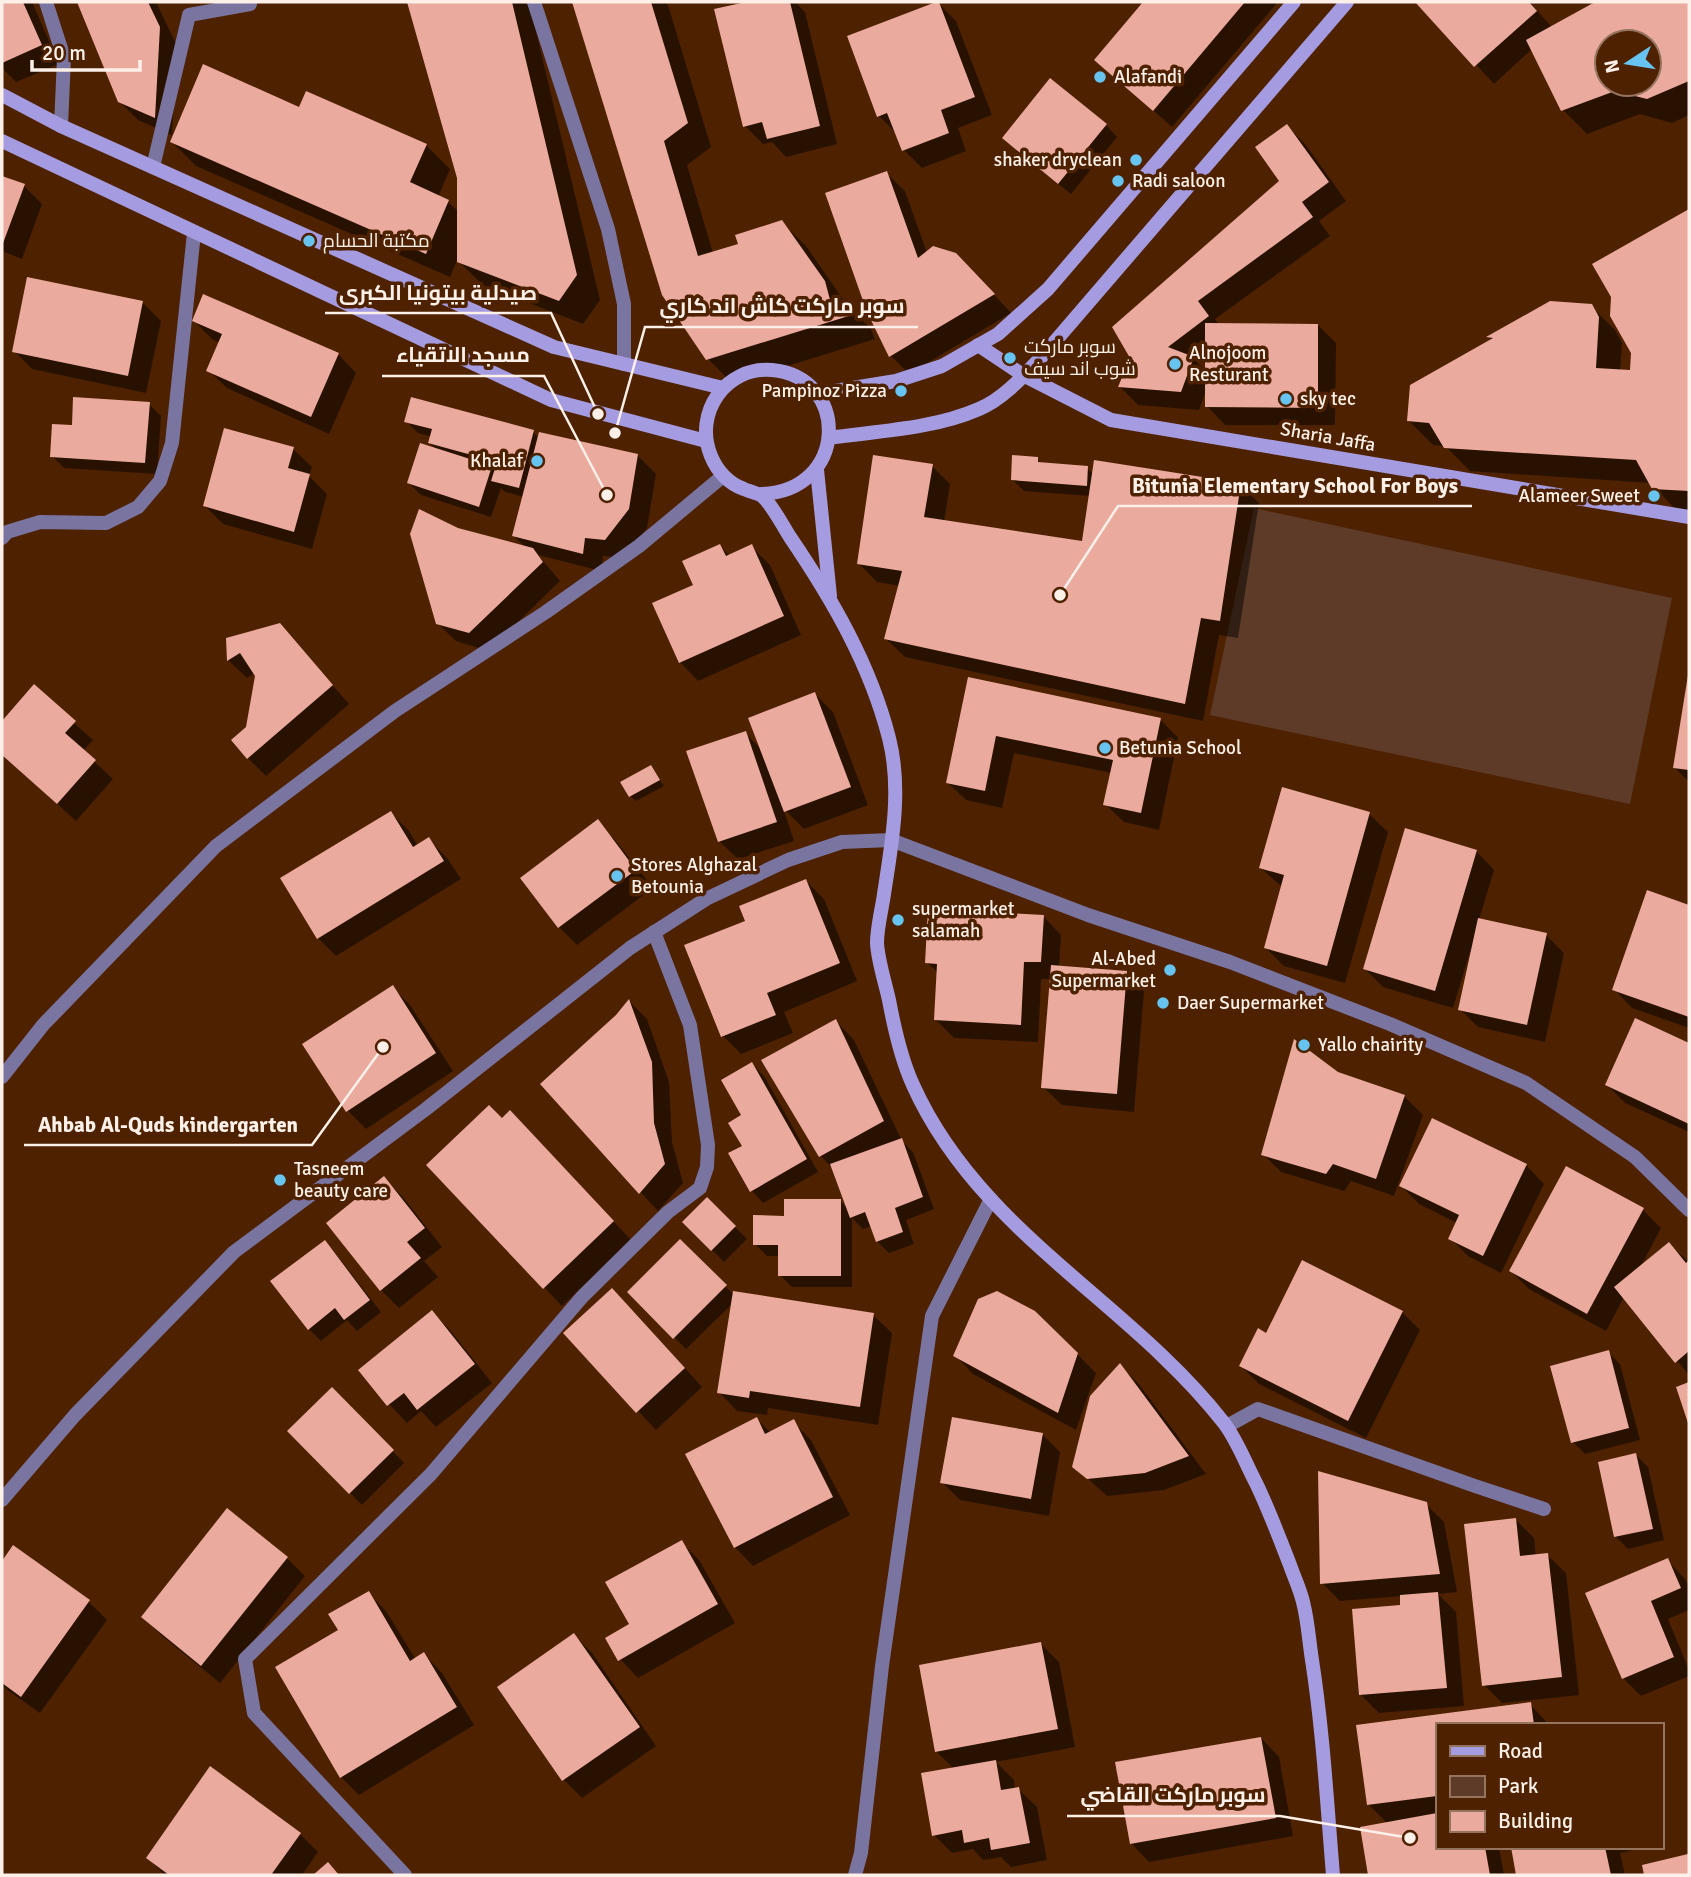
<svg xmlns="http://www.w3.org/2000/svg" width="1691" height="1877" font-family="Signika,Cairo,sans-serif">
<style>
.green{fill:#5d3b28}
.shadow{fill:#0007;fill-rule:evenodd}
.building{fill:#ebaa9e;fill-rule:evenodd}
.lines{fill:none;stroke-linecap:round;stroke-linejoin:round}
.lane{stroke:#7a74a0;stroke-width:14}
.street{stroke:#7a74a0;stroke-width:14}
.secondary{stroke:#a59be0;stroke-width:14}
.poi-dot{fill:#67c4f0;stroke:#4e2101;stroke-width:2.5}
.labels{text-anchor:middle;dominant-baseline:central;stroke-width:7;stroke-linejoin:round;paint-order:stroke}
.poi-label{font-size:19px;fill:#fcf0e9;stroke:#4e2101;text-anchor:start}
.street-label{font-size:19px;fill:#fcf0e9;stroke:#4e2101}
.leader{fill:none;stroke:#fcf0e9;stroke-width:2.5}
.callout-dot{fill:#fcf0e9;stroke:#4e2101;stroke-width:2.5}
.callout-label{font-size:21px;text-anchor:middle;font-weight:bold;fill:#fcf0e9;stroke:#4e2101;stroke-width:7;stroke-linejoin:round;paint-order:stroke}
</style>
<rect width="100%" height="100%" fill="#4e2101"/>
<polygon class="green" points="1254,508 1672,598 1630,804 1210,715"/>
<g class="shadow">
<polygon points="2,2 32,2 59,64 16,82 2,68"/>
<polygon points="79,2 156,2 177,46 172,135 138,120 119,101"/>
<polygon points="409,2 529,2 600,300 583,324 483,285 457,260 450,277 196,166 172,142 300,109 426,145 450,169 438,197 448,202 459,212 459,177"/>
<polygon points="574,2 667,2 711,147 687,165 713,253 740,245 781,222 806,246 847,305 871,329 875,339 732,383 708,359 663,294"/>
<polygon points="753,2 795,2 805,12 837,144 786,157 772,142 763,144 745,126 717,11"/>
<polygon points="1145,2 1276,2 1277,3 1172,127 1096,60"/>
<path d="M1418 2H1529L1552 27 1599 2H1689V115L1672 123 1640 114 1587 134 1563 110 1532 49 1494 84ZM1607 42H1649V84H1607Z"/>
<polygon points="938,3 956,21 992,115 958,128 966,151 922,168 904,150 898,135 879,116"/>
<polygon points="1106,125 1117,137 1071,194 1016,150"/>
<path d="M1287 126 1305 144 1346 201 1319 221 1330 236 1215 319 1219 325H1318L1336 343 1335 425H1225L1207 406 1206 390 1199 410 1138 405 1120 387 1281 181ZM1207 349V373L1194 359Z"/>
<polygon points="886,173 905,191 927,253 974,273 1011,313 909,374 891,356"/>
<polygon points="2,178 24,186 42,204 22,259 2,251"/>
<polygon points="1689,211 1689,513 1678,512 1651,483 1470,471 1445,446 1433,445 1409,421 1492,340 1489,338 1550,303 1591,306 1615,330 1622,343 1620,372 1631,372 1633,353 1613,296 1595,264"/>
<polygon points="143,303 161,321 146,393 32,369 14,351"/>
<polygon points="194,321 338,354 356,373 329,434 227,388 208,370 220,343 212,339"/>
<polygon points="149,404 161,416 157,474 64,468 52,456"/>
<polygon points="406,421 533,432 539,438 638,456 656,474 647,528 624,558 603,556 601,571 538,555 560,581 488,651 456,641 437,623 457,530 526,548 514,536 524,497 505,492 501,488 491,517 421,495 409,483 437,450 430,443 432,437 418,433"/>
<polygon points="293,449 312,467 309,476 327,494 312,549 223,524 205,506"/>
<polygon points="1037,459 1043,465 1087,468 1094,475 1240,485 1259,503 1238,638 1219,635 1203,721 905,657 886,639 900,586 877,582 859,564 932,466 950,484 944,522 1083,543 1090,496 1024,491 1012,479"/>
<polygon points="720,546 730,556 752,547 770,565 801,635 698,681 680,662 696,586"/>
<polygon points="279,625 349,704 266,776 248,758 248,728 257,676 255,673 247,678 229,661 228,639"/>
<polygon points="969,679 1160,719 1178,738 1159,830 1124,822 1105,804 1112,773 1014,753 1002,808 966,800 947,782"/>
<polygon points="1689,680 1689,782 1674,767"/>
<polygon points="34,687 93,740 83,751 113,779 76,821 2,754 2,723"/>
<polygon points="815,694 833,712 868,805 804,829 783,808 794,841 738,859 719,841 745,733 763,751"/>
<polygon points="650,767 664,786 636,801 630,796"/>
<polygon points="391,813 409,831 418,846 429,840 447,858 461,879 336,956 318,938"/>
<polygon points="1369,814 1388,832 1345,983 1284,966 1266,948 1282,887 1261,868"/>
<polygon points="597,822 615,840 653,888 577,945 559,927 522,878"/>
<polygon points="1476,851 1494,870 1479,920 1546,935 1564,953 1545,1042 1478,1027 1460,1009 1472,952 1470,952 1453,1008 1383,987 1365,969"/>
<polygon points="806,881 824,899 857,981 784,1012 793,1033 741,1054 723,1036 747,922"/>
<polygon points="1648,893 1689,907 1689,1028 1632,1008 1614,989"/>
<polygon points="1043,916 1061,935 1059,967 1126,973 1144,991 1134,1112 1062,1105 1043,1087 1052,979 1041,979 1038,1042 954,1038 936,1020 938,973 927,962"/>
<polygon points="392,987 410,1005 453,1071 366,1129 348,1111"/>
<polygon points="629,1001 647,1019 669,1082 672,1142 683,1183 658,1211 542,1085 617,1016"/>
<polygon points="1636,1020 1689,1045 1689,1132 1625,1103 1607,1085"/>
<polygon points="836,1021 854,1040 902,1141 913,1152 934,1209 906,1220 914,1244 889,1253 877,1241 872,1226 863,1229 852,1218 852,1287 792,1287 780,1275 780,1256 767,1256 755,1244 786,1217 840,1201 848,1209 834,1170 821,1156 763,1061"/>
<polygon points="752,1064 764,1076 818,1172 763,1203 752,1191 744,1146 744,1116"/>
<polygon points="1337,1073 1404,1096 1423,1115 1394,1196 1351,1181 1344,1191 1281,1172 1263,1154"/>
<polygon points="502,1120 528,1131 631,1240 562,1306 428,1165"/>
<polygon points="1526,1165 1544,1184 1501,1273 1468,1256 1450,1238 1457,1223 1419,1204 1401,1186"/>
<polygon points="384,1178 402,1196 442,1247 424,1261 438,1277 399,1308 381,1290"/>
<polygon points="707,1199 747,1239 724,1262 684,1222"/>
<polygon points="1643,1210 1661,1228 1640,1268 1669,1244 1689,1262 1689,1375 1624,1297 1606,1331 1529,1289 1511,1271"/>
<polygon points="680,1241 734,1295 873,1315 892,1333 878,1425 768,1408 767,1415 737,1411 719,1392 733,1303 686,1349 629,1292"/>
<polygon points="324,1242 336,1254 381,1312 357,1331 347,1320 321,1341 309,1329"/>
<polygon points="630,1308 702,1387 656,1430 565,1333"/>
<polygon points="432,1312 450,1330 492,1383 436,1427 421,1411 407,1423 389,1404"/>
<polygon points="1402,1312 1420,1330 1366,1438 1259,1384 1241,1366 1267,1335"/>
<polygon points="1608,1352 1620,1364 1640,1440 1585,1454 1573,1442"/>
<polygon points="1077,1354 1096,1373 1076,1430 973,1374 955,1355"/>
<polygon points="1120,1366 1138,1383 1206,1474 1164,1490 1107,1496 1074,1466"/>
<polygon points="332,1389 404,1463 362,1505 289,1431"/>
<polygon points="757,1419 771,1433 793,1422 811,1440 850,1515 753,1566 735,1547"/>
<polygon points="1042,1434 1060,1452 1049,1516 960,1500 942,1482"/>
<polygon points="1636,1455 1648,1467 1664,1540 1628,1549 1616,1537"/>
<polygon points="1426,1504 1444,1522 1457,1592 1438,1594 1456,1612 1464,1706 1379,1713 1361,1695 1402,1606 1402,1596 1340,1601 1322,1583"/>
<polygon points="227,1510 287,1558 305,1576 220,1683 161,1635 143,1617"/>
<polygon points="1515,1519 1534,1538 1536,1556 1547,1555 1566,1573 1579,1695 1502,1703 1484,1685"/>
<polygon points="681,1542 699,1560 735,1623 638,1678 620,1659 631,1625"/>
<polygon points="13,1548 89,1602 107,1620 40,1713 2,1686 2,1564"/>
<polygon points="1667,1560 1685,1579 1689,1587 1689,1610 1668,1619 1689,1670 1689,1676 1641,1696 1623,1678 1588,1594"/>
<polygon points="368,1593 386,1611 416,1660 424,1654 442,1673 474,1725 359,1795 341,1777"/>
<polygon points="574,1635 592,1653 656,1746 582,1798 564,1780"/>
<polygon points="1041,1644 1059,1662 1075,1747 996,1762 1014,1780 1015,1789 1018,1789 1037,1807 1047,1860 1011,1867 1001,1857 983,1860 973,1849 952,1853 934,1835 954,1769 936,1751"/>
<polygon points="1530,1704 1549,1725 1437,1725 1437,1847 1499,1847 1504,1875 1370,1875 1362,1829 1388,1824 1369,1805 1358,1727"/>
<polygon points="1261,1738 1279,1757 1293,1836 1149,1862 1131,1843"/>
<polygon points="211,1769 300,1834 318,1852 302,1875 165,1875 148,1858"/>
<polygon points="1513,1847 1636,1847 1637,1849 1620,1853 1625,1875 1518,1875"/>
</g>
<g class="building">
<polygon points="2,2 23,2 42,45 2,63"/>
<polygon points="77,2 148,2 160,27 155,118 118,102"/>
<polygon points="407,2 512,2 577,275 559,301 457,262 457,178"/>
<polygon points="572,2 651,2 688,123 664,141 698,256 738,244 735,235 782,220 825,281 832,307 848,303 852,315 706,360 662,295"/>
<polygon points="746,2 790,2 820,126 767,139 762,122 743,127 714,9"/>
<polygon points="936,2 939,2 975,97 941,110 949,133 902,151 887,113 877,117 847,36"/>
<polygon points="1143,2 1245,2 1153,111 1094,60"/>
<polygon points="1415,2 1529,2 1537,11 1474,67"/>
<path d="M1595 2H1689V81L1647 99 1615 91 1561 111 1526 40ZM1607 42H1649V84H1607Z"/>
<polygon points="203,64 299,107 306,91 427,144 410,182 449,200 426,254 170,142"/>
<polygon points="1050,78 1107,124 1058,184 1002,138"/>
<polygon points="1287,124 1329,182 1302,202 1313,217 1198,301 1209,316 1168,347 1194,357 1181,392 1118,387 1130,358 1112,327 1279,181 1255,147"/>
<polygon points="887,171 918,258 933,246 956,253 995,294 889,357 867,312 825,193"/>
<polygon points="2,176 25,184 2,246"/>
<polygon points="1689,209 1689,491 1652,489 1636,460 1444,448 1429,423 1407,421 1410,385 1493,338 1486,337 1550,301 1592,304 1599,317 1596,368 1630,370 1631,353 1610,316 1611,297 1592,264"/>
<polygon points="27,277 143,301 128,376 12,352"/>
<polygon points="203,294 339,353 311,417 206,371 222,334 192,321"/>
<polygon points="1205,323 1318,324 1318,408 1205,407"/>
<polygon points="73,397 150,402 145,463 50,457 52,424 72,425"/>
<polygon points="411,397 534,430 519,488 491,481 497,462 428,443 432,429 404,422"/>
<polygon points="224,428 294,447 288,468 310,474 294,532 203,506"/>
<polygon points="539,432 638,454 629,509 605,540 585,538 583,554 512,536"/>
<polygon points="420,443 492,466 479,507 407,483"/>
<polygon points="873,455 933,464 924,517 1082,541 1094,460 1241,483 1220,621 1201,618 1185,704 884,639 902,571 857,564"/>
<polygon points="1012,455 1038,457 1038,462 1088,466 1087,486 1011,480"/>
<polygon points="419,509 458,528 533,548 543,562 469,633 436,624 410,534"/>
<polygon points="720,544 726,556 752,544 784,616 679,663 652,603 693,585 682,561"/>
<polygon points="280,623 333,685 247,759 231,740 246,727 255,676 240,653 227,661 226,638"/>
<polygon points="1688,675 1689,675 1689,770 1673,768"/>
<polygon points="968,677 1161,718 1141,813 1103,805 1113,760 996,736 985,791 946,783"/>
<polygon points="34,684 76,721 65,733 96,760 57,804 2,755 2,721"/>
<polygon points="815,692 851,787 784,812 748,718"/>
<polygon points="746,731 777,822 718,842 686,751"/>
<polygon points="651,765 660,780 629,797 620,782"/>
<polygon points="1282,787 1370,812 1327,966 1264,948 1284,875 1259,868"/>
<polygon points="391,811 413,847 429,837 444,861 317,939 280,878"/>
<polygon points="598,819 636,870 558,928 520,878"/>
<polygon points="1405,828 1477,850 1435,991 1363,969"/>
<polygon points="806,879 840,963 767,993 776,1015 721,1037 684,945 745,921 739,906"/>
<polygon points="1647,890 1689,905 1689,1017 1612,990"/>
<polygon points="928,909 1044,915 1041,962 1024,962 1021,1025 934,1020 937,964 925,963"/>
<polygon points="1478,918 1547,933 1527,1025 1458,1010"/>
<polygon points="1051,965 1127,971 1117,1094 1041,1088"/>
<polygon points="393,985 436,1053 346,1112 302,1044"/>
<polygon points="629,999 652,1062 654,1123 665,1164 639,1194 540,1084 616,1015"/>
<polygon points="1635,1018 1689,1043 1689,1124 1605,1085"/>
<polygon points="836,1019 884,1121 819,1157 761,1060"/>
<polygon points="1294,1039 1338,1072 1405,1095 1376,1179 1333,1164 1326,1174 1261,1155"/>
<polygon points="752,1062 807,1159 750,1192 728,1153 742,1146 728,1123 741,1115 721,1080"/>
<polygon points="489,1105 502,1118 510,1110 614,1221 543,1289 426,1165"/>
<polygon points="1432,1118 1527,1164 1483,1256 1448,1239 1459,1215 1399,1186"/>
<polygon points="902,1138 923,1197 895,1208 903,1232 876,1242 865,1212 850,1218 830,1164"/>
<polygon points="1566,1166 1644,1208 1587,1314 1509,1271"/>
<polygon points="384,1176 425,1228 407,1242 421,1258 380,1291 326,1223"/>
<polygon points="707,1197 736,1226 711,1251 682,1222"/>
<polygon points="784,1199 841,1199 841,1276 778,1276 778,1245 753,1245 753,1215 784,1216"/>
<polygon points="680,1239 727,1285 673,1339 627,1292"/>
<polygon points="325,1240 370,1300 344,1320 335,1308 308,1330 270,1281"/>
<polygon points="1669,1242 1686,1263 1689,1260 1689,1351 1675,1363 1614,1287"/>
<polygon points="1302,1260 1403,1311 1348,1421 1239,1366 1258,1328 1266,1333"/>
<polygon points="612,1288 685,1368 636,1413 563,1333"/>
<polygon points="733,1291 874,1313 860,1407 750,1391 749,1398 717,1393"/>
<polygon points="997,1291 1035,1311 1078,1353 1058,1413 953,1356 978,1299"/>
<polygon points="432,1310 475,1364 417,1410 404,1393 387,1406 358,1370"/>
<polygon points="1609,1350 1629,1428 1571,1443 1550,1366"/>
<polygon points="1120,1363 1189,1456 1145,1473 1087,1479 1072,1467 1090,1396"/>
<polygon points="1689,1382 1689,1426 1676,1387"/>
<polygon points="332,1387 394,1450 349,1494 287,1431"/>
<polygon points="757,1417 765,1434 794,1419 833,1497 734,1548 685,1454"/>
<polygon points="952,1417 1043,1433 1031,1499 940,1483"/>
<polygon points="1636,1453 1653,1529 1614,1537 1598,1462"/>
<polygon points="1318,1471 1427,1502 1440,1574 1320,1584"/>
<polygon points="227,1508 288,1557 201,1666 141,1617"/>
<polygon points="1516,1518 1520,1556 1548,1553 1562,1677 1482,1686 1464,1524"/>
<polygon points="682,1540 718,1604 618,1661 605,1638 629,1624 605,1582"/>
<polygon points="13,1545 90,1600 21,1697 2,1683 2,1561"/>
<polygon points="1668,1558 1681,1588 1651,1601 1674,1657 1622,1679 1585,1593"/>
<polygon points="369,1591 410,1661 424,1652 457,1707 340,1778 275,1667 338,1630 328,1614"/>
<polygon points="1438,1592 1447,1688 1359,1695 1352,1609 1400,1605 1400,1595"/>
<polygon points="574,1633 640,1727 562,1781 497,1687"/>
<polygon points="1041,1642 1058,1729 935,1752 919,1665"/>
<polygon points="1531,1702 1534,1725 1437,1725 1437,1796 1367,1805 1356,1725"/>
<polygon points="1261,1737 1276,1818 1130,1844 1115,1762"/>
<polygon points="996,1760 1001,1790 1019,1787 1030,1843 991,1850 989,1838 964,1843 962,1830 932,1836 921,1773"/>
<polygon points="210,1766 301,1833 271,1875 169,1875 146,1858"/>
<polygon points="1437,1813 1437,1847 1485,1847 1490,1875 1368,1875 1360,1827"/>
<polygon points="1511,1847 1605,1847 1611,1875 1516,1875"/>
<polygon points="1688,1854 1689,1875 1644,1875 1642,1865"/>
<polygon points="328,1862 339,1875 313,1875"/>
</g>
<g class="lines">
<polyline class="lane" points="153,167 189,15 250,4"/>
<g class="street">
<polyline points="46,2 64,58 61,126"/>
<polyline points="534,2 608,229 624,304 624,364"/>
<polyline points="2,538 7,532 40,522 106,523 138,507 160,481 172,443 194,233"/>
<polyline points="2,1077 43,1025 216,846 395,711 546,612 639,546 723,476"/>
<polyline points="1227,1426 1258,1409 1475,1486 1544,1509"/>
<polyline points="2,1500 75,1415 234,1252 426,1109 630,948 706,899 788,860 842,842 891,840 1088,915 1230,962 1390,1024 1526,1083 1635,1157 1689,1210"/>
<polyline points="405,1875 254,1713 245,1659 431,1474 582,1297 668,1212 700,1188 707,1167 708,1145 690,1025 654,932"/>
<polyline points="855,1875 861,1853 882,1666 932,1316 991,1199"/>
</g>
<g class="secondary">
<polyline points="2,95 61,126 554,347 723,388"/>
<polyline points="2,141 551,400 706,441"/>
<polyline points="978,345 1023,375 1111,420 1689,517"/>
<polyline points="816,394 896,381 942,366 998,334 1048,289 1294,2"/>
<path d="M829 438C879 431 933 429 979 409 1005 398 1026 373 1045 353L1347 2"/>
<polyline points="817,470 830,596"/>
<path d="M761 494C849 491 850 377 772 370 726 366 693 413 711 456 717 471 729 484 744 489 748 491 760 494 762 496 771 503 783 526 790 537 832 599 870 664 889 738 902 789 892 842 884 894 882 909 877 927 877 943 878 961 885 982 889 1000 894 1027 902 1061 913 1085 979 1232 1129 1301 1224 1423 1237 1440 1246 1464 1256 1483 1269 1510 1279 1537 1290 1565 1294 1577 1300 1589 1303 1602 1308 1621 1309 1641 1312 1660 1323 1731 1327 1803 1333 1875"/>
</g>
</g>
<g class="poi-dot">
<circle cx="1100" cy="77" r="7"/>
<circle cx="1136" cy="160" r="7"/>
<circle cx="1118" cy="181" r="7"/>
<circle cx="309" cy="241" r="7"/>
<circle cx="1010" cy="358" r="7"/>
<circle cx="1175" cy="364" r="7"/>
<circle cx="901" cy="391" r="7"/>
<circle cx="1286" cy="399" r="7"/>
<circle cx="537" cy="461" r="7"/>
<circle cx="1654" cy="496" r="7"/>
<circle cx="1105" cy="748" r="7"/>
<circle cx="617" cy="876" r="7"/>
<circle cx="898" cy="920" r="7"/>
<circle cx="1170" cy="970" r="7"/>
<circle cx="1163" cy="1003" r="7"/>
<circle cx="1304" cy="1045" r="7"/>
<circle cx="280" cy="1180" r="7"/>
</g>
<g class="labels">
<g class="poi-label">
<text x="1114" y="77">Alafandi</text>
<text x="1122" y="160" text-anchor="end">shaker dryclean</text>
<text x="1132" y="181">Radi saloon</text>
<text x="323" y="241">مكتبة الحسام</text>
<text x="1024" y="347">سوبر ماركت<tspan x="1024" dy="22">شوب اند سيف</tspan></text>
<text x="1189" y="353">Alnojoom<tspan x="1189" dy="22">Resturant</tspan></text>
<text x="887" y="391" text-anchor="end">Pampinoz Pizza</text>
<text x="1300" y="399">sky tec</text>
<text x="523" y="461" text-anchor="end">Khalaf</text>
<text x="1640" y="496" text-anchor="end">Alameer Sweet</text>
<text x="1119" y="748">Betunia School</text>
<text x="631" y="865">Stores Alghazal<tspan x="631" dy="22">Betounia</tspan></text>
<text x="912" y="909">supermarket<tspan x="912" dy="22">salamah</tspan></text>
<text x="1156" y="959" text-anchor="end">Al-Abed<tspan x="1156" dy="22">Supermarket</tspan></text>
<text x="1177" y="1003">Daer Supermarket</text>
<text x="1318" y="1045">Yallo chairity</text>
<text x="294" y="1169">Tasneem<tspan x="294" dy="22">beauty care</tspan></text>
</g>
<g class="street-label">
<text transform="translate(1328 437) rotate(10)">Sharia Jaffa</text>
</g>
</g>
<path class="leader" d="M598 414L551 313H325M615 433L645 327H918M607 495L544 376H382M1060 595L1118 506H1472M383 1047L312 1145H24M1410 1838L1280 1816H1067"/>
<g class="callout-dot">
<circle cx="598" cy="414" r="7"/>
<circle cx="615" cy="433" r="7"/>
<circle cx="607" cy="495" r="7"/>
<circle cx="1060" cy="595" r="7"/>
<circle cx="383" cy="1047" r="7"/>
<circle cx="1410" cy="1838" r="7"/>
</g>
<g class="callout-label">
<text x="438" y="300">صيدلية بيتونيا الكبرى</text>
<text x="782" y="313">سوبر ماركت كاش اند كاري</text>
<text x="463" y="362">مسجد الاتقياء</text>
<text x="1295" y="493">Bitunia Elementary School For Boys</text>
<text x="168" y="1132">Ahbab Al-Quds kindergarten</text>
<text x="1173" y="1802">سوبر ماركت القاضي</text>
</g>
<rect width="1691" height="1877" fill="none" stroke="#fcf0e9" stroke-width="7"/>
<rect x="1436" y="1723" width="228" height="126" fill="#4e2101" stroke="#94745e" stroke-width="2"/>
<rect x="1450" y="1746" width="35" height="10" fill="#a59be0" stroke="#94745e" stroke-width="2"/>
<text x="1498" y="1758" font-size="21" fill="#fcf0e9">Road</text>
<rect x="1450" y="1776" width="35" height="21" fill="#5d3b28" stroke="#94745e" stroke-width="2"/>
<text x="1498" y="1793" font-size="21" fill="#fcf0e9">Park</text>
<rect x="1450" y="1811" width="35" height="21" fill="#ebaa9e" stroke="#94745e" stroke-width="2"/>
<text x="1498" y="1828" font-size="21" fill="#fcf0e9">Building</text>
<g transform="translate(1628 63) rotate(258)"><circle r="33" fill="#4e2101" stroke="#94745e" stroke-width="2"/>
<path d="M0-5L12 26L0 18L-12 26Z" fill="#67c4f0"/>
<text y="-10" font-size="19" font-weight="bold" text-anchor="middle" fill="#fcf0e9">N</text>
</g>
<path d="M32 60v10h108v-10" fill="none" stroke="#fcf0e9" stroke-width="3.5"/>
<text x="42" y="60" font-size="21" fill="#fcf0e9" stroke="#4e2101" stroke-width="5" paint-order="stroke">20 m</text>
</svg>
